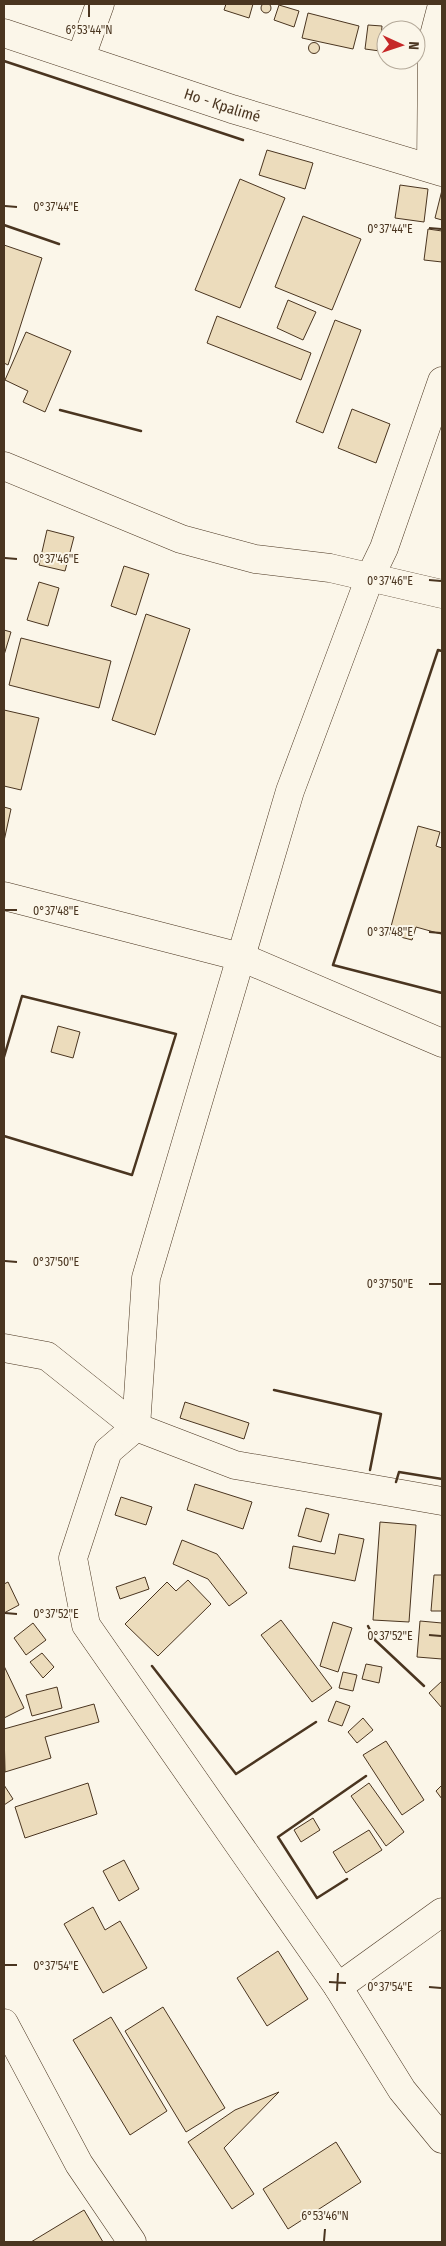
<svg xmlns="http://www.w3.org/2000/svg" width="446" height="2246" font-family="'Fira Sans Condensed',sans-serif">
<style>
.building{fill:#ecdcbc;stroke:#4a3520}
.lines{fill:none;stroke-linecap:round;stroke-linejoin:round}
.minor-casing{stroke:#4a3520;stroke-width:29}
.secondary-casing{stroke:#4a3520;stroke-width:29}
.minor{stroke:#fbf6e9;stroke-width:28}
.secondary{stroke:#fbf6e9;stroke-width:28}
.wall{stroke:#4a3520;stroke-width:2.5}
.ticks{fill:none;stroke:#4a3520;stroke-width:2}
.labels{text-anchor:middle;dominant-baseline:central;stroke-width:4;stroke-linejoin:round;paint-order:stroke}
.street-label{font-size:15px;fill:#4a3520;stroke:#fbf6e9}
.ticks-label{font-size:12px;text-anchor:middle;fill:#4a3520;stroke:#fbf6e9;stroke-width:4;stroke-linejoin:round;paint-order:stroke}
</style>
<rect width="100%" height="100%" fill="#fbf6e9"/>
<g class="building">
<circle cx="266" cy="8" r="5"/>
<polygon points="226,4 253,4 249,18 224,10"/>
<polygon points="279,5 299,11 294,27 274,20"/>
<polygon points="308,13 359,26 353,49 302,38"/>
<polygon points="368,25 382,26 380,51 365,49"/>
<circle cx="314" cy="48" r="5.5"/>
<polygon points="267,150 313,163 305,189 259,175"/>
<polygon points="240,179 285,198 240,308 195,290"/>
<polygon points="400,185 428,189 424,222 395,218"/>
<polygon points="442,190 442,220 435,218"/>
<polygon points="303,216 361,239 332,310 275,287"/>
<polygon points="428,229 442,231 442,262 424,260"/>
<polygon points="4,245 42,258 8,365 4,363"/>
<polygon points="288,300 316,312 303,340 277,328"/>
<polygon points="217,316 311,353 301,380 207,343"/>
<polygon points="335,320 361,330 323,433 296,422"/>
<polygon points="26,332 71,351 45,412 23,402 28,391 5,380"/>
<polygon points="352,409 390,424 376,463 338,448"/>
<polygon points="47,530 74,537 65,571 39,565"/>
<polygon points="124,566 149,574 136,615 111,606"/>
<polygon points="39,582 59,588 48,626 27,620"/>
<polygon points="146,614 190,629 155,735 112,720"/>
<polygon points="4,630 11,632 4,655"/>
<polygon points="21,638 111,661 99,708 9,685"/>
<polygon points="4,710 39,718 21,790 4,786"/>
<polygon points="4,807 11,809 4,841"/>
<polygon points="418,826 440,832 436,846 442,848 442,929 441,934 416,927 412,940 389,934"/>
<polygon points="58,1026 80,1032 73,1058 51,1052"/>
<polygon points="185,1402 249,1423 244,1439 180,1418"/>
<polygon points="195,1484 252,1502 243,1529 187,1510"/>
<polygon points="121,1497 152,1507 146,1525 115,1515"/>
<polygon points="306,1508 329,1514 321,1542 298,1536"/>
<polygon points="380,1522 416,1525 409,1622 373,1620"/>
<polygon points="339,1534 364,1539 355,1581 289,1568 293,1546 335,1554"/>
<polygon points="182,1540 217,1554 247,1593 229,1606 208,1579 173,1564"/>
<polygon points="434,1575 442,1575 442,1611 431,1611"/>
<polygon points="145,1577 149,1589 120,1599 116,1587"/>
<polygon points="188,1580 211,1604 158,1656 125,1624 167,1582 176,1591"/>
<polygon points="8,1582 19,1605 4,1613 4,1584"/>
<polygon points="281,1620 332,1688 312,1702 261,1635"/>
<polygon points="420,1621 442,1623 442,1659 417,1657"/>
<polygon points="333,1622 352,1628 338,1672 320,1666"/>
<polygon points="33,1623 46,1640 26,1655 14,1638"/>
<polygon points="42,1653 54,1667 43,1678 30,1662"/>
<polygon points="366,1664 382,1667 379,1683 362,1679"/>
<polygon points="4,1666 24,1708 4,1718"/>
<polygon points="343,1672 357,1675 353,1691 339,1688"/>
<polygon points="442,1681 442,1708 429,1693"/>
<polygon points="57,1687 62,1708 32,1716 26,1695"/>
<polygon points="336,1701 350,1706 342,1726 328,1721"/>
<polygon points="94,1704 99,1722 45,1737 51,1758 5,1772 4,1729"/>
<polygon points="363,1718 373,1730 357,1743 348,1732"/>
<polygon points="386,1741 424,1800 402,1815 363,1755"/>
<polygon points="88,1783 97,1814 25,1838 15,1807"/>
<polygon points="369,1783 404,1832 386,1846 351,1796"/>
<polygon points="4,1785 13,1799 4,1805"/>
<polygon points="442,1785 442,1799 436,1791"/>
<polygon points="313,1818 320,1830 301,1842 294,1830"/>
<polygon points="369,1830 382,1850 346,1873 333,1852"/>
<polygon points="124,1860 139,1889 119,1901 103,1871"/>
<polygon points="93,1907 105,1930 120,1921 147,1968 103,1993 64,1924"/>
<polygon points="278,1951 308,1999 267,2026 237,1978"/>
<polygon points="163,2007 225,2108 186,2132 125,2031"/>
<polygon points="111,2017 167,2111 130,2135 73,2040"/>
<polygon points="279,2092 224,2148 254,2194 232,2209 188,2142 235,2110"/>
<polygon points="336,2142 361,2182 288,2229 263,2189"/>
<polygon points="84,2210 103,2242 31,2242"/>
</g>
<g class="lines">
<g class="minor-casing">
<g id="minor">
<polyline points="81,57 100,4"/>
<polyline points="431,168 432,43 442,5"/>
<polyline points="442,381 384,548 370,577 290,791 146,1278 136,1427 108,1451 73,1558 86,1625 338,1987 402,2090 442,2139"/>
<polyline points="4,466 181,539 255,559 330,568 442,594"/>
<polyline points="4,896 241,957 442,1043"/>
<polyline points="4,1348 47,1356 136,1427 235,1465 442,1501"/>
<polyline points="338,1987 442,1912"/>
<polyline points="4,2023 79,2164 132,2242"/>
</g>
</g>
<g class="secondary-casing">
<g id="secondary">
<path id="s1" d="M4 33 232 109 442 172"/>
</g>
</g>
<use href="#minor" class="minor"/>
<use href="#secondary" class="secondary"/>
<g class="wall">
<polyline points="4,61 243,140"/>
<polyline points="4,225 59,244"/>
<polyline points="60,410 141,431"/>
<polyline points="442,651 438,650 333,965 442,993"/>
<polyline points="4,1057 22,996 176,1034 132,1175 4,1136"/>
<polyline points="274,1390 381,1414 370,1470"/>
<polyline points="396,1482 399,1472 442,1479"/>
<polyline points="368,1626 375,1640 424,1686"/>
<polyline points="152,1666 236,1774 316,1722"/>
<polyline points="347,1879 317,1898 278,1837 366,1776"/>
</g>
</g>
<path class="ticks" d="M89 17V5M5 206 17 207M429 228 441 229M5 558 17 559M429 580 441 581M5 910H17M429 932 441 933M5 1261 17 1262M429 1284H441M5 1613 17 1614M429 1635 441 1636M5 1965H17M329 1982 346 1983M429 1987 441 1988M337 1991 338 1973M324 2241 325 2229"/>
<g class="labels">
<g class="street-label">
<text stroke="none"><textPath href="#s1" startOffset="230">Ho - Kpalimé</textPath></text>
</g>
</g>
<g class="ticks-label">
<text x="89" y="34">6°53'44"N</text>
<text x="56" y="211">0°37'44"E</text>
<text x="390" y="233">0°37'44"E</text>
<text x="56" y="563">0°37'46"E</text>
<text x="390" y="585">0°37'46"E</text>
<text x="56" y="915">0°37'48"E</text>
<text x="390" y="936">0°37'48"E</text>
<text x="56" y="1266">0°37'50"E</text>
<text x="390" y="1288">0°37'50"E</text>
<text x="56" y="1618">0°37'52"E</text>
<text x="390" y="1640">0°37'52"E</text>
<text x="56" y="1970">0°37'54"E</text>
<text x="390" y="1991">0°37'54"E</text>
<text x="325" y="2220">6°53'46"N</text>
</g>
<rect width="446" height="2246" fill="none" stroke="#4a3520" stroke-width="10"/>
<g transform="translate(401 45) rotate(93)"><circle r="24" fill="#fbf6e9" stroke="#b4a999"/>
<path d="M0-4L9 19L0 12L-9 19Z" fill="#c62828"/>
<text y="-8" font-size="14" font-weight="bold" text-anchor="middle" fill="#4a3520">N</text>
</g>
</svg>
